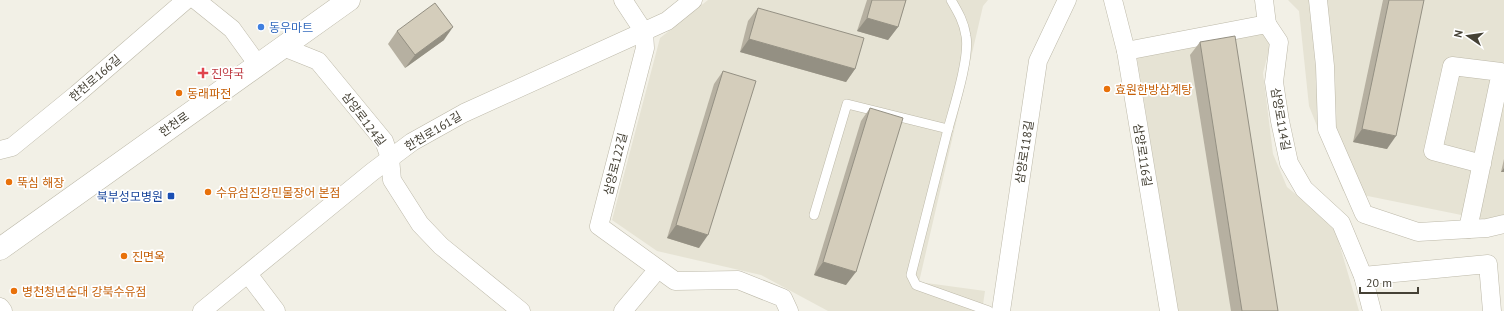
<svg xmlns="http://www.w3.org/2000/svg" width="1504" height="311" font-family="'PT Sans','Noto Sans KR',sans-serif">
<style>
.residential{fill:#e6e3d4}
.lines{fill:none;stroke-linecap:round;stroke-linejoin:round}
.service-casing{stroke:#bdb9a9;stroke-width:10}
.minor-casing{stroke:#bdb9a9;stroke-width:19}
.tertiary-casing{stroke:#bdb9a9;stroke-width:23}
.service{stroke:#fff;stroke-width:9}
.minor{stroke:#fff;stroke-width:18}
.tertiary{stroke:#fff;stroke-width:22}
.wall{fill:#b6b0a1}
.shaded-wall{fill:#949083}
.building{fill:#d4cdbb;stroke:#949083}
.shop-dot{fill:#3f7fe0;stroke:#fff;stroke-width:1.5}
.health-dot{fill:#e0444e;stroke:#fff;stroke-width:1.5}
.food-dot{fill:#e8710a;stroke:#fff;stroke-width:1.5}
.transit-dot{fill:#1a4fb4;stroke:#fff;stroke-width:1.5}
.labels{text-anchor:middle;dominant-baseline:central;stroke-width:3.5;stroke-linejoin:round;paint-order:stroke}
.shop-label{font-size:12px;fill:#366cbe;stroke:#fff;text-anchor:start}
.health-label{font-size:12px;fill:#be3a42;stroke:#fff;text-anchor:start}
.street-label{font-size:12px;fill:#454135;stroke:#fff}
.food-label{font-size:12px;fill:#c56008;stroke:#fff;text-anchor:start}
.transit-label{font-size:12px;fill:#164399;stroke:#fff;text-anchor:end}
</style>
<rect width="100%" height="100%" fill="#f2f0e6"/>
<g class="residential">
<polygon points="708,0 988,0 983,6 919,282 985,291 982,311 828,311 761,275 657,251 612,220 660,38"/>
<polygon points="1288,0 1504,0 1504,227 1491,221 1343,191 1309,106 1299,11"/>
<polygon points="1261,33 1271,42 1263,73 1273,154 1287,187 1334,226 1359,311 1178,311 1137,58"/>
</g>
<g class="lines">
<g class="service-casing">
<g id="service">
<path d="M948 129C954 107 970 57 966 36 964 22 958 12 951 0"/>
<polyline points="814,215 847,104 948,129 911,275 916,285 989,311"/>
</g>
</g>
<g class="minor-casing">
<g id="minor">
<polyline points="196,0 232,29 258,65"/>
<polyline points="623,0 644,32 645,48 599,226 675,281 738,280 783,298 789,311"/>
<polyline points="1113,0 1126,51 1169,311"/>
<polyline points="1264,0 1267,24"/>
<polyline points="1318,0 1325,66 1327,129 1364,214 1418,232 1487,228 1504,224"/>
<polyline points="283,47 318,61 384,141 390,158 392,180 420,224 441,246 521,311"/>
<polyline points="1126,51 1267,24 1279,42 1274,82 1280,121 1289,163 1304,189 1341,223 1363,276 1372,311"/>
<polyline points="0,150 12,147 77,94 186,0"/>
<polyline points="1468,229 1501,72 1452,66 1433,151 1482,164"/>
<polyline points="248,274 276,311"/>
<polyline points="1363,276 1488,264 1492,311"/>
<polyline points="0,307 3,311"/>
<polyline points="202,311 372,172 412,142 464,113 667,21 693,0"/>
<polyline points="623,311 658,269"/>
<polyline points="1001,311 1038,61 1067,0"/>
</g>
</g>
<g class="tertiary-casing">
<polyline id="tertiary" points="0,249 349,0"/>
</g>
<use href="#service" class="service"/>
<use href="#minor" class="minor"/>
<use href="#tertiary" class="tertiary"/>
</g>
<g class="wall">
<polygon points="867,0 906,0 898,27 888,40 857,31"/>
<polygon points="1383,0 1424,0 1387,149 1353,142"/>
<polygon points="758,8 855,69 846,82 740,52 748,21"/>
<polygon points="397,31 444,40 405,68 388,44"/>
<polygon points="1200,42 1278,311 1231,311 1190,55"/>
<polygon points="723,71 699,248 667,238 714,84"/>
<polygon points="870,108 846,285 814,275 861,121"/>
<polygon points="1504,159 1504,172 1501,172"/>
</g>
<g class="shaded-wall">
<polygon points="867,18 898,27 888,40 857,31"/>
<polygon points="453,27 444,40 405,68 415,55"/>
<polygon points="749,39 855,69 846,82 740,52"/>
<polygon points="1362,129 1396,136 1387,149 1353,142"/>
<polygon points="1504,168 1504,172 1501,172"/>
<polygon points="676,225 708,235 699,248 667,238"/>
<polygon points="823,262 856,272 846,285 814,275"/>
</g>
<g class="building">
<polygon points="872,0 906,0 898,27 867,18"/>
<polygon points="1389,0 1424,0 1396,136 1362,129"/>
<polygon points="435,3 453,27 415,55 397,31"/>
<polygon points="758,8 864,38 855,69 749,39"/>
<polygon points="1235,36 1278,311 1242,311 1200,42"/>
<polygon points="723,71 756,81 708,235 676,225"/>
<polygon points="870,108 903,118 856,272 823,262"/>
</g>
<circle class="shop-dot" cx="261" cy="27" r="4"/>
<path class="health-dot" d="M201 67h4v4h4v4h-4v4h-4v-4h-4v-4h4z"/>
<g class="food-dot">
<circle cx="1107" cy="89" r="4"/>
<circle cx="179" cy="93" r="4"/>
<circle cx="9" cy="182" r="4"/>
<circle cx="208" cy="192" r="4"/>
<circle cx="124" cy="256" r="4"/>
<circle cx="14" cy="291" r="4"/>
</g>
<rect class="transit-dot" x="167" y="192" width="8" height="8" rx="2"/>
<g class="labels">
<g class="shop-label">
<text x="269" y="27">동우마트</text>
</g>
<g class="health-label">
<text x="211" y="73">진약국</text>
</g>
<g class="street-label">
<text transform="translate(95 78) rotate(-41)">한천로166길</text>
<text transform="translate(364 119) rotate(53)">삼양로124길</text>
<text transform="translate(1281 119) rotate(80)">삼양로114길</text>
<text transform="translate(174 124) rotate(-35)">한천로</text>
<text transform="translate(433 131) rotate(-31)">한천로161길</text>
<text transform="translate(1024 152) rotate(-81)">삼양로118길</text>
<text transform="translate(1143 155) rotate(81)">삼양로116길</text>
<text transform="translate(615 164) rotate(-76)">삼양로122길</text>
</g>
<g class="food-label">
<text x="1115" y="89">효원한방삼계탕</text>
<text x="187" y="93">동래파전</text>
<text x="17" y="182">뚝심 해장</text>
<text x="216" y="192">수유섬진강민물장어 본점</text>
<text x="132" y="256">진면옥</text>
<text x="22" y="291">병천청년순대 강북수유점</text>
</g>
<g class="transit-label">
<text x="163" y="196">북부성모병원</text>
</g>
</g>
<g transform="translate(1468 36) rotate(283)" stroke="#ffffff" stroke-width="3" paint-order="stroke">
<path d="M0-3L7 15L0 10L-7 15Z" fill="#454135"/>
<text y="-6" font-size="11" font-weight="bold" text-anchor="middle" fill="#454135">N</text>
</g>
<path d="M1360 287v6h58v-6" fill="none" stroke="#454135" stroke-width="2"/>
<text x="1366" y="287" font-size="12" fill="#454135" stroke="#ffffff" stroke-width="3" paint-order="stroke">20 m</text>
</svg>
